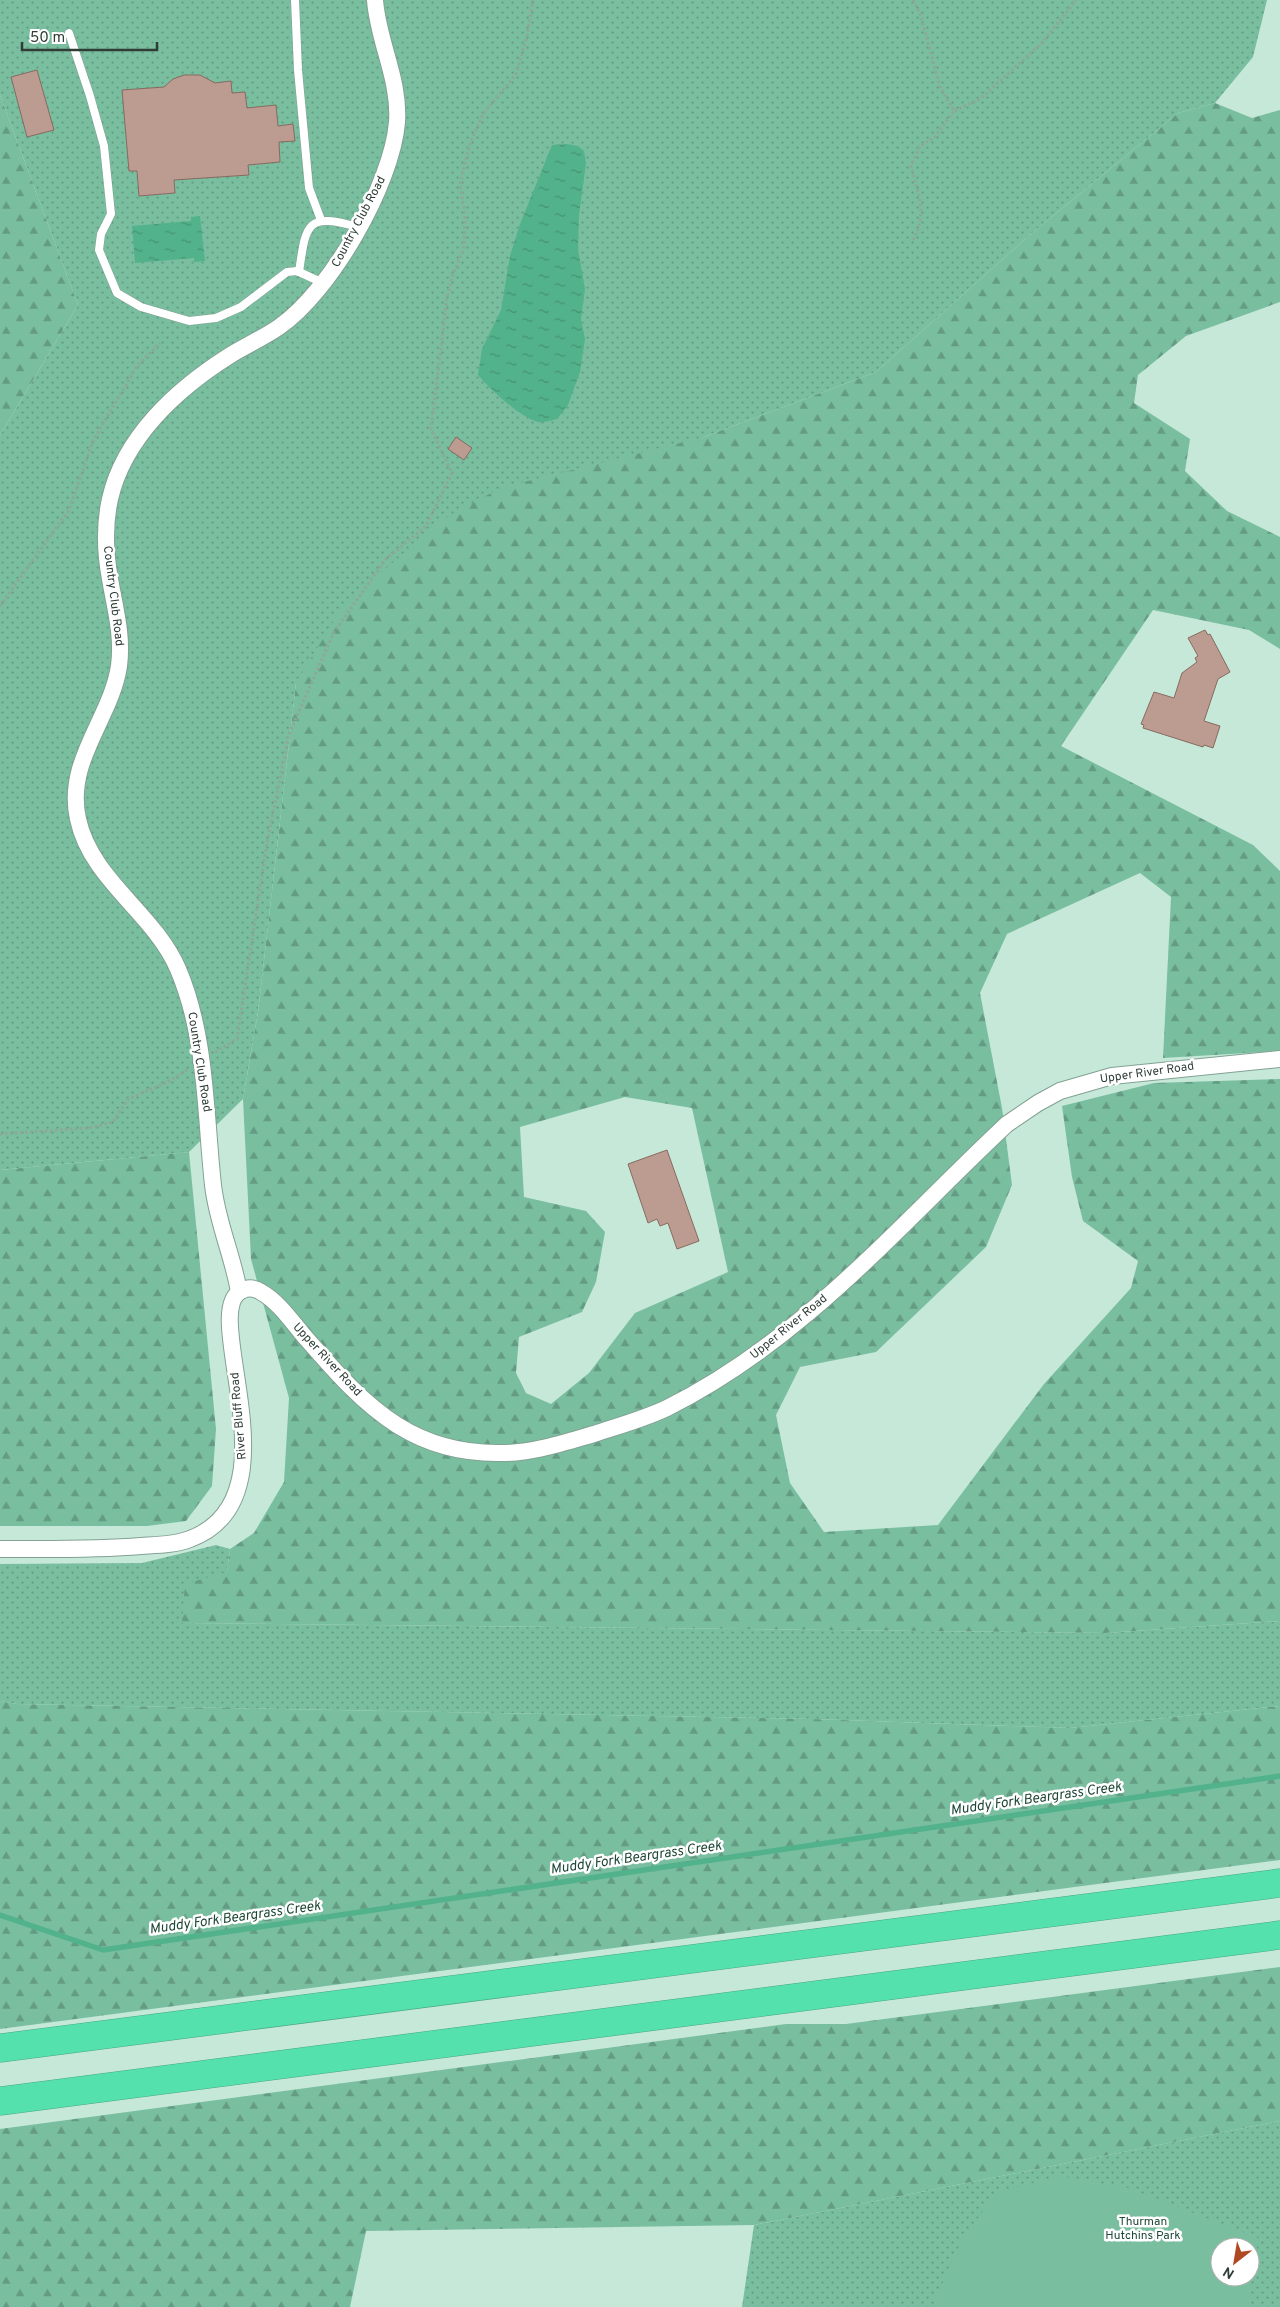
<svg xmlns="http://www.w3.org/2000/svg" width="1280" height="2307" font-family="Overpass,sans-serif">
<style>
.grass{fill:url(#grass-dots);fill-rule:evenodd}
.forest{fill:url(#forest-firs);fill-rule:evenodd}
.garden{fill:#7abea0;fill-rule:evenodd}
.water{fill:url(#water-ripples)}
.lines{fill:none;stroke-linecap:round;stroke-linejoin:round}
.stream{stroke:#52b28c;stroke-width:5.5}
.building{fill:#bc9c91;stroke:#876a60}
.service-casing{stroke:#82a293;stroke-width:9}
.minor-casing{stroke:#82a293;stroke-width:18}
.motorway-casing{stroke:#47a883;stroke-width:29}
.path{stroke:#8da79b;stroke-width:3;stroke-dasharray:2.5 2.5;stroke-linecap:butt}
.service{stroke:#fff;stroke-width:8}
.minor{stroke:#fff;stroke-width:16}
.motorway{stroke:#54e1ad;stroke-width:28}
.labels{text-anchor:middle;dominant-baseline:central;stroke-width:5;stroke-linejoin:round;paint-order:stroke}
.street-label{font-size:12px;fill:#2f3d36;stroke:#fff}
.park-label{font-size:12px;fill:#204939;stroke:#fff}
.water-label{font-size:14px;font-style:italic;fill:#1e4737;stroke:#fff}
</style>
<defs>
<pattern id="grass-dots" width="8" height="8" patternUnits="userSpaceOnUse" patternTransform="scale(1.25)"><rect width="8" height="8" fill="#7abea0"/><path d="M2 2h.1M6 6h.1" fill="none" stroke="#649c83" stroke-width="1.8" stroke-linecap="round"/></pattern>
<pattern id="forest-firs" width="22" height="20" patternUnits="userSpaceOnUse" patternTransform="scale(1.25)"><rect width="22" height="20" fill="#7abea0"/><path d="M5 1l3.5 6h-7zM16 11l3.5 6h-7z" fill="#649c83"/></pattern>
<pattern id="water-ripples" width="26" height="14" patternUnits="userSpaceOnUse" patternTransform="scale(1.25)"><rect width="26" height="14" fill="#52b28c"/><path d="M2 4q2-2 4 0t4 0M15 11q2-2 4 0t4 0" fill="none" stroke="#449273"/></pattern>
</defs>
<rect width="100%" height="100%" fill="#c6e8d8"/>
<g class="grass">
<polygon points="0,0 1267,0 1253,57 1215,103 1178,113 1031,234 876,372 704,437 296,683 258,1012 243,1099 189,1152 0,1170 0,435 78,305 0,95"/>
<polygon points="216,1545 230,1549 227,1572 183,1623 1105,1633 1280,1621 1280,1706 1070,1728 813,1719 17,1704 0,1701 0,1564 142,1563"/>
<path d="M1280 2121V2307H742L754 2225ZM1220 2247H1250V2277H1220Z"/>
</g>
<g class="forest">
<polygon points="0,95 78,305 0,435"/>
<path d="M1215 103 1252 118 1280 110V302L1186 336 1138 375 1134 403 1190 439 1185 471 1227 511 1280 537V649L1249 630 1153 610 1061 746 1253 845 1280 871V1051L1163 1058 1171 897 1140 873 1007 934 980 993 1002 1108 1012 1185 986 1247 876 1352 800 1367 776 1415 790 1483 824 1532 938 1525 1044 1384 1131 1288 1138 1261 1083 1221 1072 1177 1062 1106 1154 1083 1280 1079V1621L1105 1633 182 1623 185 1584 227 1572 230 1549 254 1533 284 1482 289 1398 251 1259 243 1099 258 1012 296 683 344 604 446 518 500 488 704 437 876 372 1031 234 1178 113ZM625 1097 692 1108 728 1272 635 1313 589 1373 551 1404 526 1393 516 1373 519 1337 582 1312 596 1282 605 1232 586 1211 524 1197 520 1127Z"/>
<polygon points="189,1152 216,1429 212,1486 186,1521 147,1526 0,1526 0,1170"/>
<polygon points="0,1701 17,1704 813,1719 1070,1728 1280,1706 1280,1860 0,2029"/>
<polygon points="1280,1967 1280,2121 754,2225 366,2231 350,2307 0,2307 0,2129 786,2024 846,2024"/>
</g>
<path class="garden" d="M1060 2176 1128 2188 1258 2238 1248 2307H932L962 2239 998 2192ZM1220 2247H1250V2277H1220Z"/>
<g class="water">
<path d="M567 144 578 146 584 151 586 163 579 215 578 249 585 289 581 319 585 339 580 372 568 405 557 419C552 420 543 423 538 422 518 416 491 390 478 375L482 349 501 310 510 256 520 224 552 145Z"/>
<polygon points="200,216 205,261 194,262 194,258 135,263 132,226 191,221 191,217"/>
</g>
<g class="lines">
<polyline class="stream" points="0,1915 103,1950 1280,1776"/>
</g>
<g class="building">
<polygon points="37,70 54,130 27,137 11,77"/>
<polygon points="184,75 200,75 215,83 231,81 232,93 245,92 247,108 276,105 278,126 293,124 295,141 279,142 280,162 248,165 249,175 174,180 175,193 139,196 137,171 129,171 122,90 164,87 173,79"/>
<polygon points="456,437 472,448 464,460 448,449"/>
<polygon points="1205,630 1208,635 1210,634 1230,672 1218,679 1204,721 1220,726 1213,748 1204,745 1203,747 1143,728 1144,725 1141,724 1154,692 1174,698 1182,673 1197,662 1195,658 1198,656 1188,638"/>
<polygon points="667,1150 699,1241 677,1249 668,1223 660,1226 657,1219 648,1223 628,1164"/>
</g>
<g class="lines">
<g class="service-casing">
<g id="service">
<polyline points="295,0 298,70 309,188 321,220"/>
<polyline points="69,33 90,96 104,146 111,214 101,234 99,250 117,293 141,307 189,321 216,318 241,307 287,272 297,271 323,283"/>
<path d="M299 272C306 224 306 212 358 227"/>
</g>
</g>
<g class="minor-casing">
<g id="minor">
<path d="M239 1292C233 1256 217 1222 213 1185 205 1113 207 1037 178 969 154 913 91 880 78 819 65 761 111 719 119 666 123 636 115 608 110 579 105 552 104 526 110 499 124 437 177 389 229 356 245 346 263 338 279 327 331 291 392 184 397 122 400 79 378 42 375 0"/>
<path d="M0 1549C47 1549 94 1550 141 1546 157 1545 175 1545 190 1539 300 1498 198 1313 241 1291 248 1287 255 1288 261 1292 279 1302 292 1322 305 1337 333 1369 361 1402 397 1425 427 1444 462 1453 497 1453 530 1454 563 1443 594 1434 618 1426 644 1419 667 1408 802 1341 899 1225 1007 1124L1038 1103 1060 1091 1112 1076 1280 1059"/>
</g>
</g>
<g class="motorway-casing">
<g id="motorway">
<polyline points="0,2048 1280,1883"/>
<polyline points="0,2101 1280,1935"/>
</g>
</g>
<g class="path">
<polyline points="913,0 920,13 940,87 954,111 980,99 1042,43 1076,0"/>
<path d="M913 240C928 212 918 194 911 166L920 146 934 138 954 111"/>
<polyline points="0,606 69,510 93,441 137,366 160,343"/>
<polyline points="215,1052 237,1039 267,842 289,734 334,632 386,559 426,526 452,473 431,429 447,297 453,275 464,247 465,215 460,185 469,146 483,114 516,74 527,36 533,0"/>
<polyline points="0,1134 89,1128 113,1122 128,1099 168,1082 187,1070"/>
</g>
<use href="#service" class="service"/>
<use href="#minor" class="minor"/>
<use href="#motorway" class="motorway"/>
</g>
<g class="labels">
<g class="street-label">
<text transform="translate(359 222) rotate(-62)">Country Club Road</text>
<text transform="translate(113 596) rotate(83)">Country Club Road</text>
<text transform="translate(199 1062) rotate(81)">Country Club Road</text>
<text transform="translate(1147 1073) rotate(-8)">Upper River Road</text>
<text transform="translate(789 1327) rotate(-39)">Upper River Road</text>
<text transform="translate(327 1360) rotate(47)">Upper River Road</text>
<text transform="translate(239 1416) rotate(-95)">River Bluff Road</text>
</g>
<g class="park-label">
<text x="1143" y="2222">Thurman<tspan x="1143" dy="14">Hutchins Park</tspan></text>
</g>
<g class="water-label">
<text transform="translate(1036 1799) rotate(-8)">Muddy Fork Beargrass Creek</text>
<text transform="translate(636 1858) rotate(-8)">Muddy Fork Beargrass Creek</text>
<text transform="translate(235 1918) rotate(-8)">Muddy Fork Beargrass Creek</text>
</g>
</g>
<g transform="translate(1235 2262) rotate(211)"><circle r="24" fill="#ffffff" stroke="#acb1af"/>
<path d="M0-4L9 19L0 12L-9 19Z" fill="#b04923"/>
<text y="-8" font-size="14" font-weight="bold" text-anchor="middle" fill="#2f3d36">N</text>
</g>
<path d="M22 42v8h135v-8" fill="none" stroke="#2f3d36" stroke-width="2.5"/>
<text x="30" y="42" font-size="15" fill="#2f3d36" stroke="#ffffff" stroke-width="4" paint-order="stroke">50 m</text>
</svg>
